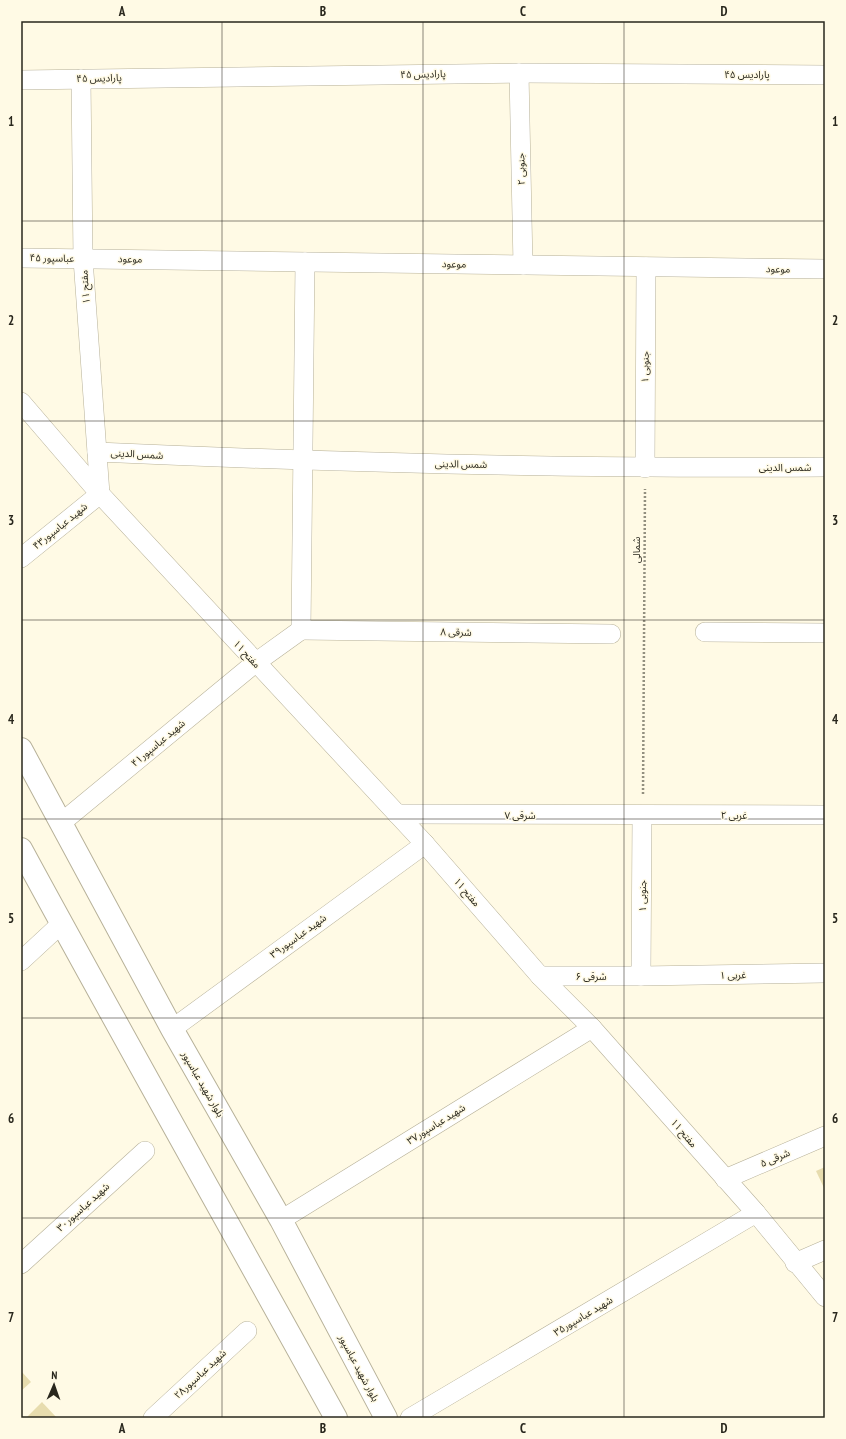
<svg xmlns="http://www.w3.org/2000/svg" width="846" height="1439" font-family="'PT Sans Narrow','Noto Sans Arabic',sans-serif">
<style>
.building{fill:#e7dcae}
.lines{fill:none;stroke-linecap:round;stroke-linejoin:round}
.minor-casing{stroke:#b7b199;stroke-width:20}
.secondary-casing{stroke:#b7b199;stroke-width:24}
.path{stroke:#928f7f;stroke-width:2.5;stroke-dasharray:2 2;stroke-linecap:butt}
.minor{stroke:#fff;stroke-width:19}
.secondary{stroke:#fff;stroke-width:22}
.grid{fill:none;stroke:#29271d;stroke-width:1;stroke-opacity:0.55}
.labels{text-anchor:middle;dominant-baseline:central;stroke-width:3;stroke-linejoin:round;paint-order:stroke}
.street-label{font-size:10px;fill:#29271d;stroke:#fffae5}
.neatline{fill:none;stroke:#29271d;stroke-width:1.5}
.grid-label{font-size:13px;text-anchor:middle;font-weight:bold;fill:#29271d}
</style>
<rect width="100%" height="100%" fill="#fffae5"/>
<g class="building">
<polygon points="825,1167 825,1190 816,1171"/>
<polygon points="21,1371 31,1382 21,1391"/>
<polygon points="42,1402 57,1418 26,1418"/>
</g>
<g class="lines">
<g class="minor-casing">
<g id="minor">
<polyline points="519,73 523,265"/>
<polyline points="21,80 519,73 825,75"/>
<polyline points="21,258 825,269"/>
<polyline points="21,402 100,494 425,844 540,976 592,1028 756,1213 825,1297"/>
<path d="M97 452C340 463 582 469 825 467"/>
<polyline points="645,468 646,267"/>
<polyline points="21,558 100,494 83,259 81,79"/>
<polyline points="301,630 305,262"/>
<polyline points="301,630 611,634"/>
<polyline points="705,632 825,633"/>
<polyline points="397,814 825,815"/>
<polyline points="61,823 255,663 301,630"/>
<polyline points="21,961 61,924"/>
<polyline points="540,976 641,976 825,973"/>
<polyline points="641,976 642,815"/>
<polyline points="172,1029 425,844"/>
<polyline points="725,1179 825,1136"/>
<polyline points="281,1220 592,1028"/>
<polyline points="795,1263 825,1250"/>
<polyline points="21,1264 145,1151"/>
<polyline points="153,1418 247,1331"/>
<polyline points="410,1418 756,1213"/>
</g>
</g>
<g class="secondary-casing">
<g id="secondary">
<polyline points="21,749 172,1029 281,1220 386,1418"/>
<path d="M21 849C124 1039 231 1228 336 1418"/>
</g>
</g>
<polyline class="path" points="643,794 645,489"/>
<use href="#minor" class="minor"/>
<use href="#secondary" class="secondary"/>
</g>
<path class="grid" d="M222 21V1418M423 21V1418M624 21V1418M21 221H825M21 421H825M21 620H825M21 819H825M21 1018H825M21 1218H825"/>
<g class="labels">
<g class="street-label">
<text transform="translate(423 74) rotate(-1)">پارادیس ۴۵</text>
<text x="747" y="74">پارادیس ۴۵</text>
<text transform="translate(99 78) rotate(-1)">پارادیس ۴۵</text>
<text transform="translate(521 169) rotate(-91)">جنوبی ۲</text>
<text transform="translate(52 258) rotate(1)">عباسپور ۴۵</text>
<text transform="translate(130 259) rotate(1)">موعود</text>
<text transform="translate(454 264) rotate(1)">موعود</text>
<text transform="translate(778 269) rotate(1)">موعود</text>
<text transform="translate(85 287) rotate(-94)">مفتح ۱۱</text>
<text transform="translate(645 367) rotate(-89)">۱ جنوبی</text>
<text transform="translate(137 454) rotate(3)">شمس الدینی</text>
<text transform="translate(461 464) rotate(1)">شمس الدینی</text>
<text x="785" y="467">شمس الدینی</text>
<text transform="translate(60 526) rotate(-39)">۴۳شهید عباسپور</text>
<text transform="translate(636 550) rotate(-90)">شمالی</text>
<text transform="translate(456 632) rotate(1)">شرقی ۸</text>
<text transform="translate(247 654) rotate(47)">مفتح ۱۱</text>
<text transform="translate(158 743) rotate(-40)">۴۱شهید عباسپور</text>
<text x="520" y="815">شرقی ۷</text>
<text x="734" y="815">غربی ۲</text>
<text transform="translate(467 892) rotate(49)">مفتح ۱۱</text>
<text transform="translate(642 896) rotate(-90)">جنوبی ۱</text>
<text transform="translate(298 936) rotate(-36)">شهید عباسپور۳۹</text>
<text transform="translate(733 975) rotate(-1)">غربی ۱</text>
<text x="591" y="976">شرقی ۶</text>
<text transform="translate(203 1084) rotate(60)">بلوار شهید عباسپور</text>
<text transform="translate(436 1124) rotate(-32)">شهید عباسپور۳۷</text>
<text transform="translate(684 1133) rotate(49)">مفتح ۱۱</text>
<text transform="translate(775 1158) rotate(-23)">شرقی ۵</text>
<text transform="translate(83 1207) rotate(-42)">شهید عباسپور۳۰</text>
<text transform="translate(583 1316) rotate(-31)">شهید عباسپور۳۵</text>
<text transform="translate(359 1368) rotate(62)">بلوار شهید عباسپور</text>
<text transform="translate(200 1374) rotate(-43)">شهید عباسپور۲۸</text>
</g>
</g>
<rect width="846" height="1439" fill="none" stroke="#fffae5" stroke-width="44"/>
<g transform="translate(54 1385) rotate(2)" stroke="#fffae5" stroke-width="3" paint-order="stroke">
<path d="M0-3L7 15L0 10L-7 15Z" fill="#29271d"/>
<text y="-6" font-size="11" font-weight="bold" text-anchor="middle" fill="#29271d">N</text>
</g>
<rect x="22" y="22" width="802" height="1395" class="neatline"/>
<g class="grid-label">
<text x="122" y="16">A</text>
<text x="323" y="16">B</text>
<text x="523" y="16">C</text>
<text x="724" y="16">D</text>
<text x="11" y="126">1</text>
<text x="835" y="126">1</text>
<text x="11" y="325">2</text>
<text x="835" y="325">2</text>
<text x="11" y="525">3</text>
<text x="835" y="525">3</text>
<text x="11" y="724">4</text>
<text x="835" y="724">4</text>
<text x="11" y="923">5</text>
<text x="835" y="923">5</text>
<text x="11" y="1123">6</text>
<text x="835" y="1123">6</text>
<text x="11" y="1322">7</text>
<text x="835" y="1322">7</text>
<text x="122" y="1433">A</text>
<text x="323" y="1433">B</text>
<text x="523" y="1433">C</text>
<text x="724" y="1433">D</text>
</g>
</svg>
